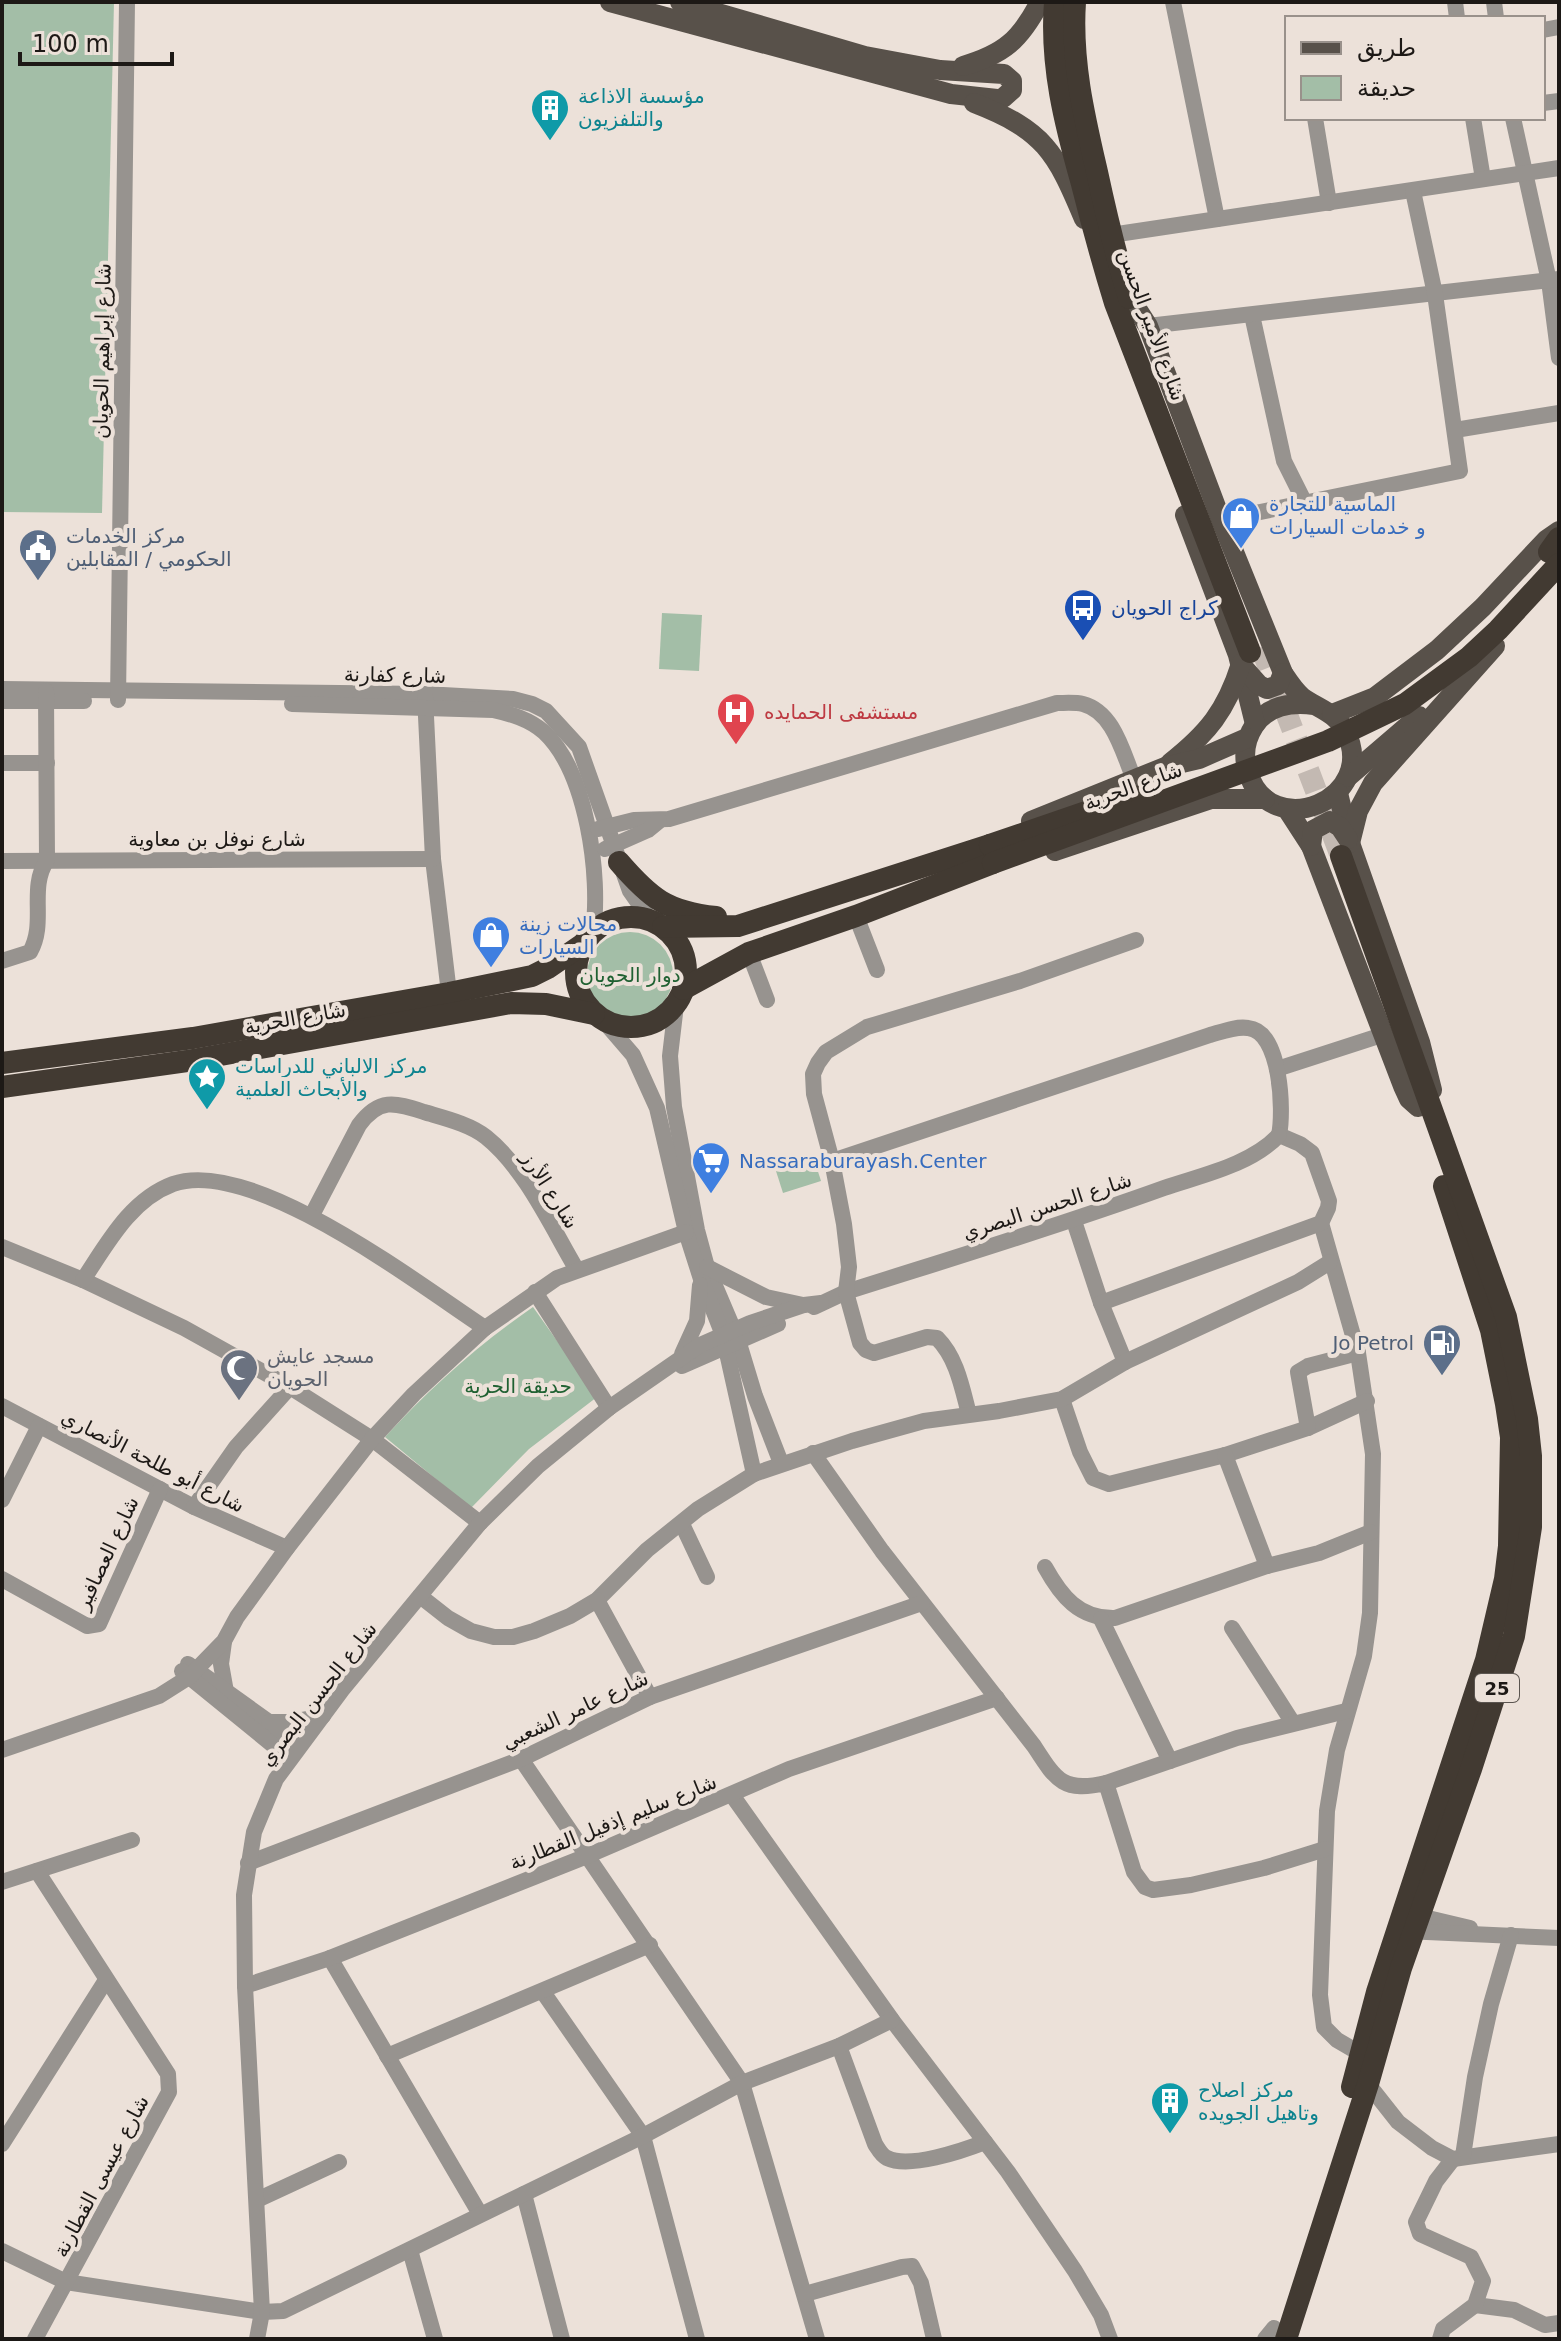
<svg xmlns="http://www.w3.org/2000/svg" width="1561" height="2341" font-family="'DejaVu Sans','Noto Sans Arabic',sans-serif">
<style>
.green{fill:#a3bea7}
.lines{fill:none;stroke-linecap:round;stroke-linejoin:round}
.highway-tunnel{stroke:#c3b9b2;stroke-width:22;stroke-dasharray:22 11;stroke-linecap:butt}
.minor{stroke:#97938f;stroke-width:16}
.major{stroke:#58514a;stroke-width:20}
.highway{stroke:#423a32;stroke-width:22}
.highway-bridge{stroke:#423a32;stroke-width:22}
.labels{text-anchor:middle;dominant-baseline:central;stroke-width:8;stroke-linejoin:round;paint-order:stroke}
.shield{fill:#ece1d9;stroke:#5b5550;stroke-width:2}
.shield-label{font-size:18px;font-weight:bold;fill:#1d1916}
.culture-label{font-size:20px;fill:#0d838f;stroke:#ece1d9;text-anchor:start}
.street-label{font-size:20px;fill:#1d1916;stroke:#ece1d9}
.shop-label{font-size:20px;fill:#366cbe;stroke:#ece1d9;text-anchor:start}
.service-label{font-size:20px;fill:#4e5e75;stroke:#ece1d9;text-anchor:start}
.transit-label{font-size:20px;fill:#164399;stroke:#ece1d9;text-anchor:start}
.health-label{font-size:20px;fill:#be3a42;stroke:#ece1d9;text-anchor:start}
.park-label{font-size:20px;fill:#206132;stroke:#ece1d9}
.worship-label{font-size:20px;fill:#5b616d;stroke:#ece1d9;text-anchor:start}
</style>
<rect width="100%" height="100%" fill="#ece1d9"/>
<g class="green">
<polygon points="2,2 114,2 102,513 2,512"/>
<polygon points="662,613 702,615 699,671 659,669"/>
<circle cx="630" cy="975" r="43"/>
<polygon points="814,1159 821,1181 783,1193 776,1171"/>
<path d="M533 1307 597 1397 529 1449 471 1508 385 1437C430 1388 478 1345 533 1307Z"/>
</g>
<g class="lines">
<polyline class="highway-tunnel" points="1261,647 1341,856"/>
<g class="minor">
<polyline points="1173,2 1217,219"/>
<polyline points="1455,2 1457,18"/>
<polyline points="1494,2 1496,18"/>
<polyline points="1543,30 1559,27"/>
<polyline points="1543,103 1559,101"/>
<polyline points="1315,118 1329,203"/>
<polyline points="1473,118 1483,179"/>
<polyline points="1513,118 1549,281 1559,358"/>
<polyline points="1111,235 1559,168"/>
<polyline points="1252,315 1284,461 1305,503"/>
<polyline points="1148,326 1559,279"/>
<polyline points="1455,430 1559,413"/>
<polyline points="1221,520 1460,471 1435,294 1413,191"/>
<polyline points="2,689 425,694 513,699 532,704 546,711 579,747 630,891 651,921"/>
<polyline points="425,696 433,859 449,993"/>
<polyline points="118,700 127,2"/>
<polyline points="2,701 84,701"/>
<path d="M292 704 493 710C511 714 529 719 544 732 587 772 601 876 593 932"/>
<polyline points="2,763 47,763"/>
<path d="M598 829 634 820 669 819 1057 703C1065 703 1075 702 1083 704 1114 712 1123 754 1134 779"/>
<polyline points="605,849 648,830 659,821"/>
<polyline points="2,861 433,859"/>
<polyline points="856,916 877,970"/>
<polyline points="749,953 767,1000"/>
<path d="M2 961 30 952C47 922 28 889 47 860L46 691"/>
<polyline points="676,1005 670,1056 674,1107 697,1230 707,1267 738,1340 755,1396 781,1463"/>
<polyline points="602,1019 633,1055 657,1108 686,1232 701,1279 723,1335 754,1474"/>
<polyline points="1277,1069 1382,1035"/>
<path d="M832 1161 1210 1035C1221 1032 1236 1026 1248 1028 1281 1031 1284 1111 1279 1135"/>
<path d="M312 1215 359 1125C379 1098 394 1102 424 1112 444 1118 470 1124 486 1137 525 1168 552 1228 577 1270"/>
<polyline points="1074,1221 1101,1303 1125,1362"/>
<polyline points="1321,1223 1358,1353 1373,1454 1370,1613 1364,1656 1337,1750 1327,1811 1320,1995 1324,2027 1337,2040 1361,2054"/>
<polyline points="2,1247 83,1280 184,1328 290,1387 372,1439 480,1523"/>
<polyline points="707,1267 766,1297 803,1305"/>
<path d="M83 1280C107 1244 130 1200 173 1184 252 1156 418 1284 485 1328"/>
<polyline points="535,1292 609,1408"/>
<polyline points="1101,1303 1321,1223 1328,1208 1329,1201 1312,1153 1300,1144 1279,1135"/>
<path d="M814 1307 846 1292C953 1258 1059 1226 1164 1188 1202 1175 1251 1165 1279 1135"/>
<polyline points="682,1354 697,1321 700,1285"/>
<polyline points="682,1366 778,1324"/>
<polyline points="1062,1399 1080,1452 1093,1478 1109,1484 1225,1455 1308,1428 1367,1401"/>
<polyline points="2,1406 194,1507 287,1548"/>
<path d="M969 1414C962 1388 957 1358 937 1338L927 1337 874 1353 866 1350 860 1343 846 1292 849 1267 844 1224 832 1161 814 1094 813 1074 818 1063 826 1052 867 1027 1020 981 1136 940"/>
<polyline points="1308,1428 1298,1372 1308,1366 1358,1353"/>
<path d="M813 1453 882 1551 1034 1746C1056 1780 1063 1793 1106 1783L1134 1872 1145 1887 1153 1890 1191 1885 1264 1868 1325 1849"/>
<polyline points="1225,1455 1267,1566"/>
<polyline points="2,1500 39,1426"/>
<polyline points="194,1507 236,1447 290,1387"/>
<polyline points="682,1524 707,1577"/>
<path d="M1045 1567C1061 1596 1079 1619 1115 1618L1267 1566 1319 1553 1371 1532"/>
<polyline points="2,1579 87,1626 99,1624 160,1489"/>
<polyline points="420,1596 448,1618 471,1631 494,1637 513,1637 534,1631 570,1616 597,1600 647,1550 698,1509 754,1474 852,1441 924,1421 999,1411 1062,1399 1125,1362 1298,1282 1330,1262"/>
<polyline points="597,1600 650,1697"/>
<polyline points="1101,1619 1170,1761"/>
<polyline points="1232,1628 1293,1723"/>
<polyline points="224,1642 221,1664 226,1692"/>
<polyline points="188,1664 269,1722 298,1747"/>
<polyline points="182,1671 290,1759"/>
<polyline points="269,1722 290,1722 323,1716"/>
<polyline points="2,1750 159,1696 189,1677 224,1641 237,1617 287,1548 372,1439 414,1394 485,1328 557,1278 686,1232"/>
<polyline points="521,1759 742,2083 817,2339"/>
<polyline points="1106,1783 1237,1738 1346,1711"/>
<polyline points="732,1795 892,2020 1008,2172 1075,2271 1101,2315 1110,2339"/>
<polyline points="248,1863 521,1759 650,1697 922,1603"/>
<polyline points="2,1882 132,1840"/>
<polyline points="1411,1914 1470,1928"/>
<polyline points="1405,1931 1559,1938"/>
<polyline points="330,1958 480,2214"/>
<polyline points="245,1986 330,1958 587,1856 789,1769 997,1698"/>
<polyline points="543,1992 643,2136 697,2339"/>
<path d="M839 2046 875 2144C879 2150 881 2155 887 2158 909 2169 962 2151 985 2142"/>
<polyline points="387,2056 650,1945"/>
<polyline points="1368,2084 1398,2122 1432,2148 1453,2159 1559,2144"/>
<polyline points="2,2144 106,1980"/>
<polyline points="1463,2156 1475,2077 1491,2004 1511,1935"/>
<polyline points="524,2194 562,2339"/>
<polyline points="257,2200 339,2162"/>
<polyline points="410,2250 435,2339"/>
<polyline points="2,2251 66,2282 262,2312 283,2311 643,2136 742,2083 839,2046 892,2020"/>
<polyline points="805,2294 902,2267 912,2266 921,2283 934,2339"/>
<polyline points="1475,2305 1514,2310 1545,2325 1559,2323"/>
<polyline points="35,2339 169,2092 168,2074 37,1871"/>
<polyline points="257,2339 262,2312 245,1986 244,1895 254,1832 276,1779 342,1690 480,1523 538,1466 609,1408 700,1345 750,1323 804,1305 821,1303"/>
<polyline points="1265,2339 1274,2328"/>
<polyline points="1440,2339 1443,2329 1475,2305 1483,2281 1471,2257 1420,2234 1416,2222 1436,2181 1453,2159"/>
</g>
<g class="major">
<polyline points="610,2 951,94 997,99 1003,98 1012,90 1012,81 1004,74 940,70 865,56 680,2"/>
<path d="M963 66C1004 54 1020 40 1040 2"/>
<path d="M974 103C1044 130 1056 152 1084 219"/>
<path d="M1128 295 1148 326 1221 520 1283 673C1289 682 1294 690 1302 697 1317 708 1336 713 1345 730 1381 800 1269 844 1248 772 1243 757 1245 740 1254 726 1268 705 1291 702 1314 705"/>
<polyline points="1185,515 1238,655 1255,724"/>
<polyline points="1243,667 1259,685 1267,689 1278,685 1283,673"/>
<polyline points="1332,714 1375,697 1437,650 1483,607 1546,540 1559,531"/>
<path d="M1170 763C1208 733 1226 711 1241 664"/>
<polyline points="1348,777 1419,716"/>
<polyline points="1338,793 1350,843 1420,1042 1432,1090"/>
<polyline points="1287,809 1311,846 1403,1086 1409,1099 1418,1107"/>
<polyline points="1031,821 1165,767 1199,759 1247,738"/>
<polyline points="1350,843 1358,811 1373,783 1495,646"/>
<polyline points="1311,846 1313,830 1330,821 1340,827 1348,839"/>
<polyline points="1055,851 1211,799 1265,799"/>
</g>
<g class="highway">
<path d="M1055 2C1050 65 1065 124 1082 184 1092 224 1103 264 1115 303L1250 652"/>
<path d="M1075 2C1071 61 1084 116 1097 172 1106 214 1116 256 1129 298"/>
<polyline points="1549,552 1559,538"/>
<path d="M619 862C650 898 667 912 716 917"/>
<circle cx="631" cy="972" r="55"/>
<polyline points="663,927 738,926 990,845"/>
<polyline points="683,989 749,953 856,916 993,863"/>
<polyline points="2,1063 193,1038 449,993 532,976 548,968 583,944"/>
<polyline points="2,1087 187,1061 511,1003 546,1004 594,1014"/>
<polyline points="1352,2087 1377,1992 1486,1660 1505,1579 1509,1546 1511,1437 1506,1404 1491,1330 1444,1186"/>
<polyline points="1286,2339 1368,2084 1401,1968 1471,1769 1514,1636 1531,1527 1531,1456 1527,1419 1506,1317 1341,856"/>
</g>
<g class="highway-bridge">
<polyline points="990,845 1133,796"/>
<polyline points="993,863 1328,741 1405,704 1469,657 1498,630 1559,564"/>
</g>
</g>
<defs>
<g id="building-pin" transform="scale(2)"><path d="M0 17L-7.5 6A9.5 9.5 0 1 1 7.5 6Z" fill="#0f9aa8" stroke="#ece1d9"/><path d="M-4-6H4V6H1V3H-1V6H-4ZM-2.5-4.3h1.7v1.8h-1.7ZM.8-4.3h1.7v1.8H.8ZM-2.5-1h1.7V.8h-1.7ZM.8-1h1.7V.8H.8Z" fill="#fff"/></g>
<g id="shop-pin" transform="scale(2)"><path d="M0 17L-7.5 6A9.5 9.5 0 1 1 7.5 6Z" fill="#3f7fe0" stroke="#ece1d9"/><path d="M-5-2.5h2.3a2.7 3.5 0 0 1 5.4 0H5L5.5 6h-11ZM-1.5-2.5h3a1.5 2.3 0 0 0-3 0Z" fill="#fff"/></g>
<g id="civic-pin" transform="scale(2)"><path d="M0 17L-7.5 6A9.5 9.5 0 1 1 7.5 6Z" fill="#5c6f8a" stroke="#ece1d9"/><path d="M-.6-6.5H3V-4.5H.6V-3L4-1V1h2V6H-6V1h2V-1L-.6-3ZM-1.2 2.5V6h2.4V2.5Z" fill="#fff"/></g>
<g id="bus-pin" transform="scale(2)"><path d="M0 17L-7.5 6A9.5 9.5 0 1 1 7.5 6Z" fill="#1a4fb4" stroke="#ece1d9"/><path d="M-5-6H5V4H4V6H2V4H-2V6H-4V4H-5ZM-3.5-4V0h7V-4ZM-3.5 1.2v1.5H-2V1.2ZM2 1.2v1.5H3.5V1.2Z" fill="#fff"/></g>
<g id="hospital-pin" transform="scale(2)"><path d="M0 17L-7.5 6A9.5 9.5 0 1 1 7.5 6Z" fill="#e0444e" stroke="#ece1d9"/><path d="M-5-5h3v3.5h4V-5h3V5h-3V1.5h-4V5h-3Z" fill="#fff"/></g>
<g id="sight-pin" transform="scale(2)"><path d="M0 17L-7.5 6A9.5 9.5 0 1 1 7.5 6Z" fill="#0f9aa8" stroke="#ece1d9"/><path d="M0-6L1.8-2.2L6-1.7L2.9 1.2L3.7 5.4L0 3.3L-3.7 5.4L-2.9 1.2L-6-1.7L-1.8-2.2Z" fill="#fff"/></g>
<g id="supermarket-pin" transform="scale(2)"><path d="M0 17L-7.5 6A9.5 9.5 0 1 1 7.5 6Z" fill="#3f7fe0" stroke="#ece1d9"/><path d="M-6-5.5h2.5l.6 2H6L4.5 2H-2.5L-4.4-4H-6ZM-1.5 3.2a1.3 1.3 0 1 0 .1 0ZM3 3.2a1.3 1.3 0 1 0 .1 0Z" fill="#fff"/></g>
<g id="fuel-pin" transform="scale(2)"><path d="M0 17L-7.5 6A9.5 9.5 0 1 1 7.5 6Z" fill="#5c6f8a" stroke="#ece1d9"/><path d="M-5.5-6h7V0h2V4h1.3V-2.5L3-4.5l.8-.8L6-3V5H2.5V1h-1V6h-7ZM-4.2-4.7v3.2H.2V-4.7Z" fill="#fff"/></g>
<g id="mosque-pin" transform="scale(2)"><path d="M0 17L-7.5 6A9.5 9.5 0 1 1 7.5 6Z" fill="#6b7280" stroke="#ece1d9"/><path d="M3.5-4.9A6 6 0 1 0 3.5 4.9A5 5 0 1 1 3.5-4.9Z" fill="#fff"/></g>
</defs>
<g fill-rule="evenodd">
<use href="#building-pin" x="550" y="108"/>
<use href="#shop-pin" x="1241" y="516"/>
<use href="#civic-pin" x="38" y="548"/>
<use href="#bus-pin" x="1083" y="608"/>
<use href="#hospital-pin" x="736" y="712"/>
<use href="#shop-pin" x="491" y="935"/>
<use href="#sight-pin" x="207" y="1077"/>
<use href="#supermarket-pin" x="711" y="1161"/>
<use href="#fuel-pin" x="1442" y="1343"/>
<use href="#mosque-pin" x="239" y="1368"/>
<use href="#building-pin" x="1170" y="2101"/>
</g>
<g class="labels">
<rect class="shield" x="1475" y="1674" width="44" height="28" rx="6"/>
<g class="shield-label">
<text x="1497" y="1688">25</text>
</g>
<g class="culture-label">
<text x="578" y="96">مؤسسة الاذاعة<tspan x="578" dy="23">والتلفزيون</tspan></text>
<text x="235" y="1066">مركز الالباني للدراسات<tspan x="235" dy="23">والأبحاث العلمية</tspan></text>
<text x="1198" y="2090">مركز اصلاح<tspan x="1198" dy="23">وتاهيل الجويده</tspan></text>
</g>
<g class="street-label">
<text transform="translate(1152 325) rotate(70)">شارع الأمير الحسن</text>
<text transform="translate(102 351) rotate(-89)">شارع إبراهيم الحويان</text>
<text transform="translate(395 675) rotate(1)">شارع كفارنة</text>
<text transform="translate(1133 786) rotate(-20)">شارع الحرية</text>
<text x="217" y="839">شارع نوفل بن معاوية</text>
<text transform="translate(295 1018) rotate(-10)">شارع الحرية</text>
<text transform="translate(550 1190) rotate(57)">شارع الأرز</text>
<text transform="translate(1047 1206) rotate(-18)">شارع الحسن البصري</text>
<text transform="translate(153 1461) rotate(27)">شارع أبو طلحة الأنصاري</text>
<text transform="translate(107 1553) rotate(-65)">شارع العصافير</text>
<text transform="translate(318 1694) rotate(-52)">شارع الحسن البصري</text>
<text transform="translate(575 1710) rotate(-25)">شارع عامر الشعبي</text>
<text transform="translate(613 1822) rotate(-22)">شارع سليم إذفيل القطارنة</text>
<text transform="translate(101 2176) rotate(-62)">شارع عيسى القطارنة</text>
</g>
<g class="shop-label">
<text x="1269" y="504">الماسية للتجارة<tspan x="1269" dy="23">و خدمات السيارات</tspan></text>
<text x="519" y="924">محالات زينة<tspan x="519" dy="23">السيارات</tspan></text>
<text x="739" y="1161">Nassaraburayash.Center</text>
</g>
<g class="service-label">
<text x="66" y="536">مركز الخدمات<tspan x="66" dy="23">الحكومي / المقابلين</tspan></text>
<text x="1414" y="1343" text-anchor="end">Jo Petrol</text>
</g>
<g class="transit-label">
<text x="1111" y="608">كراج الحويان</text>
</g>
<g class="health-label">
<text x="764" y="712">مستشفى الحمايده</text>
</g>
<g class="park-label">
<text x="630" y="975">دوار الحويان</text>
<text x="518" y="1386">حديقة الحرية</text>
</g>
<g class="worship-label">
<text x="267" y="1356">مسجد عايش<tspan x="267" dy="23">الحويان</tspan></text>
</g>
</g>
<rect width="1561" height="2341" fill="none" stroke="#1d1916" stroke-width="8"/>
<rect x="1285" y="16" width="260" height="104" fill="#ece1d9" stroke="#99918b" stroke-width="2"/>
<rect x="1301" y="42" width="40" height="12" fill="#58514a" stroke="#99918b" stroke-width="2"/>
<text x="1357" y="56" font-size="24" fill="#1d1916">طريق</text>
<rect x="1301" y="76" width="40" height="24" fill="#a3bea7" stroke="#99918b" stroke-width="2"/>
<text x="1357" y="96" font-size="24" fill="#1d1916">حديقة</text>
<path d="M20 52v12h152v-12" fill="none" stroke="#1d1916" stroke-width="4"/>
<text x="32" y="52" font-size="24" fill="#1d1916" stroke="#ece1d9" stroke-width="6" paint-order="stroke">100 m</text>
</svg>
